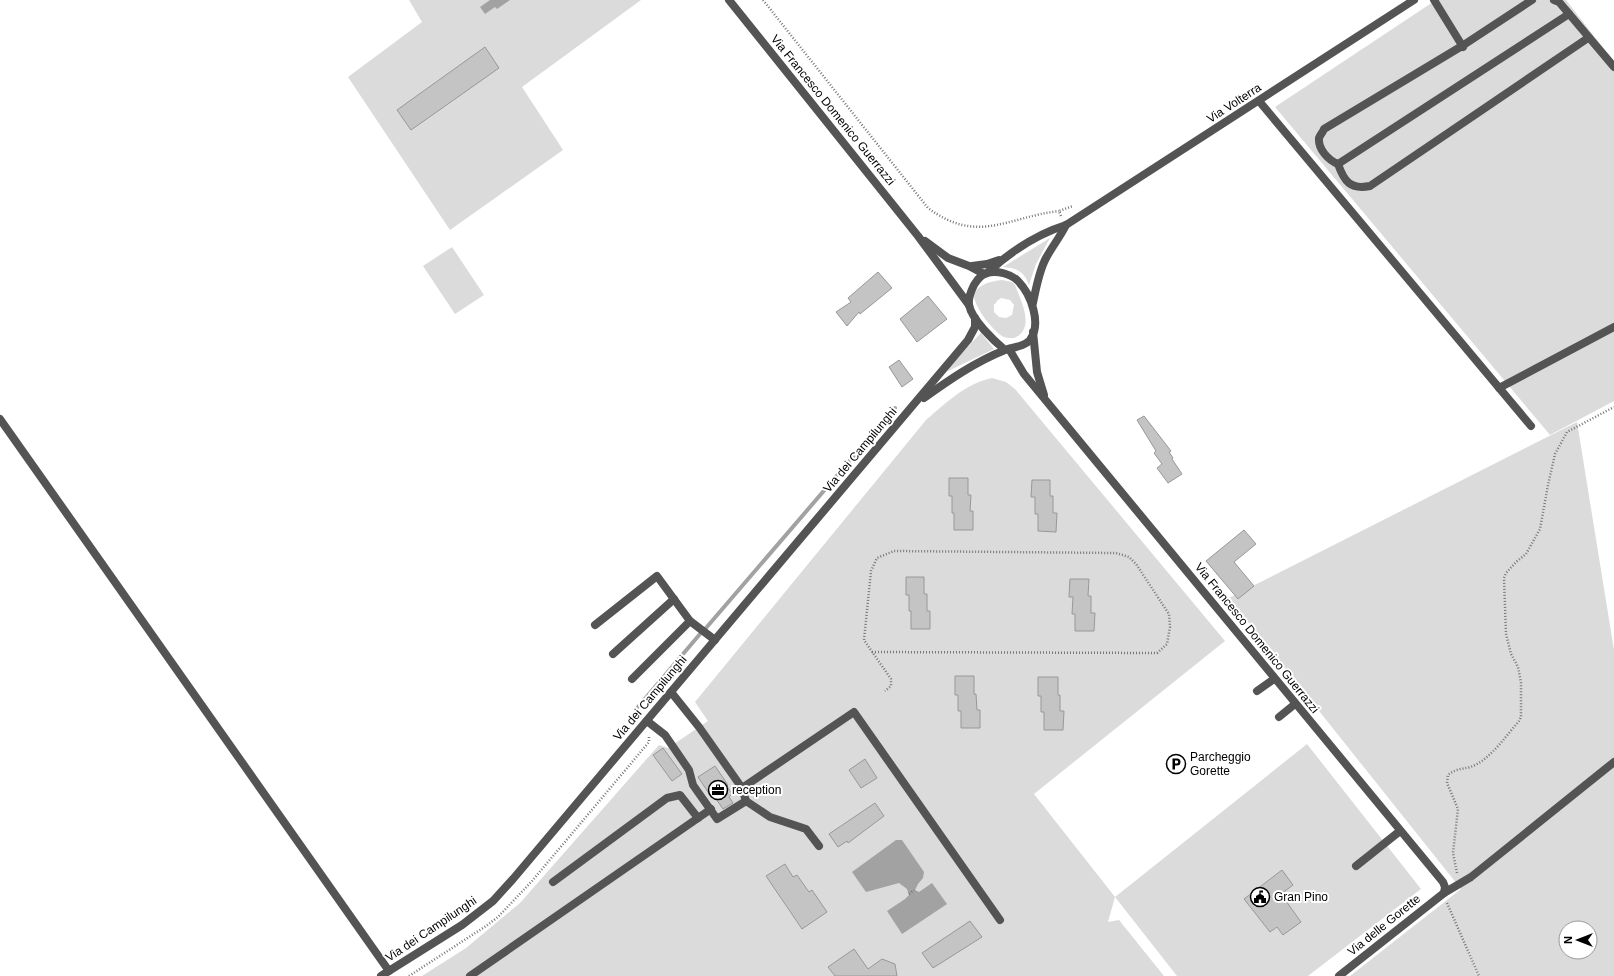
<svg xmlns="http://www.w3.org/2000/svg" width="1614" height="976" font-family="Arial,sans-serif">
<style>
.green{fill:#dbdbdb;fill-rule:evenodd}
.water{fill:#a2a2a2}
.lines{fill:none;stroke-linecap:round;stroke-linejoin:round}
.stream{stroke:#a2a2a2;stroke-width:4}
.building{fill:#c4c4c4;stroke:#989898}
.path{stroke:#767676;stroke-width:2.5;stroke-dasharray:1 2;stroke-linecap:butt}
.service{stroke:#545454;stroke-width:8}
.minor{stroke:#545454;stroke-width:8}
.tertiary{stroke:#545454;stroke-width:8}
.labels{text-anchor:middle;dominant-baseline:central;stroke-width:4;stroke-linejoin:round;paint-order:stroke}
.street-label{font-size:12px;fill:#000;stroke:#fff}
.poi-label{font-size:12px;fill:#000;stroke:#fff;text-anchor:start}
</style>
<rect width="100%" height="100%" fill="#fff"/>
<g class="green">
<polygon points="409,0 641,0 522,87 563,150 450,230 348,77 422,22"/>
<polygon points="1436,0 1566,0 1614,62 1614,401 1550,435 1275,107"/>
<path d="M1050 238 1036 264 1029 285C1024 271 1017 268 1003 267Z"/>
<polygon points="452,247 484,295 455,314 423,266"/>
<path d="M1002 280 1012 282 1015 285C1021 301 1036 329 1014 338 1010 338 1007 338 1004 337 994 332 972 305 974 293 980 284 991 281 1002 280ZM1001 298 1010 300 1014 305 1012 315 1006 318 999 317 994 312V305L998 300Z"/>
<polygon points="981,333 994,349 948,371 946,369"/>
<path d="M992 378 1006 382 1015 389 1225 641 1034 794 1115 897 1307 744 1421 889 1308 976H1177L1115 897 1108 922 1119 920 1164 976H422L466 948 520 903 659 745 668 748 708 721 695 702 926 420C947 402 965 384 992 378Z"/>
<path d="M1577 422 1614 650V976H1350L1461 889 1229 598ZM1566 928H1590V952H1566Z"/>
</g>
<g class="water">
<polygon points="490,0 510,0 497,9 495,7 485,14 480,7"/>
<polygon points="896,840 902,840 924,872 923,878 918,884 915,890 919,892 932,883 947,904 902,934 887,911 905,899 909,895 907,889 899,883 866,892 852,872"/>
</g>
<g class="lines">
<g class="stream">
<polyline points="706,628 895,408"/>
<polyline points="638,707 700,634"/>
</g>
</g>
<g class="building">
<polygon points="485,47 499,68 411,130 397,110"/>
<polygon points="878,272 892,288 860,314 859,312 847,326 836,312 851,302 848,298"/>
<polygon points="928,296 947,319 917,342 900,319"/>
<polygon points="899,360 913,379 902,387 889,367"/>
<polygon points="1144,416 1171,451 1169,452 1173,458 1172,459 1182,474 1168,483 1157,468 1162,464 1154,453 1156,451 1137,420"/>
<polygon points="949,478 968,478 968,495 971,495 970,511 973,511 973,530 954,530 954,513 952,513 952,496 949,496"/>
<polygon points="1032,480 1050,480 1050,496 1053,496 1053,513 1057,513 1056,532 1038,531 1038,514 1035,514 1035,497 1031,497"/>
<polygon points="1244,530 1256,544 1234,562 1254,586 1238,599 1206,561"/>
<polygon points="906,577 924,577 924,594 927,594 927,611 930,611 930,629 911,629 911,611 909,611 909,595 906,595"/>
<polygon points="1070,579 1089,579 1088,596 1091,596 1091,613 1095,613 1094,631 1075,631 1075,614 1072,614 1073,597 1069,597"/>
<polygon points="955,676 974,676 974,694 976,694 977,710 980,710 980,728 961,728 961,711 958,711 958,695 955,695"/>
<polygon points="1038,677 1058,677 1058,695 1060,695 1060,711 1064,711 1063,730 1044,730 1044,712 1041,712 1041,696 1038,696"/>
<polygon points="663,748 682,774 672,781 653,755"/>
<polygon points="865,759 877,778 861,788 849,770"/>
<polygon points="715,766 728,785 727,786 732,794 729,797 733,803 723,809 714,796 712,798 698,777"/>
<polygon points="875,803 884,816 848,843 847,841 838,847 829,834"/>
<polygon points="785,864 793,877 797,875 809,892 812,890 827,912 802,929 766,876"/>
<polygon points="1282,870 1293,885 1281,894 1301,922 1283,935 1277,927 1270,932 1244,899"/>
<polygon points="970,921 982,937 933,968 922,953"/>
<polygon points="854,949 868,969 882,959 895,964 897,976 835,976 828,967"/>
</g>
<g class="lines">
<g class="path">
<path d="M763 0 928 208C978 245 1007 217 1059 211"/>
<polyline points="1061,216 1059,211 1073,206"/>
<polyline points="872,652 1157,653 1167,644 1170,627 1169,614 1136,564 1129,557 1116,553 894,551 877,558 871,571 864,640 891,679 891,686 885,691"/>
<path d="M1457 873 1453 853 1458 809 1447 783 1448 775C1457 767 1467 770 1477 764 1492 756 1507 735 1519 721L1521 717V683L1518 667 1511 654 1506 634 1504 578 1506 573 1516 562 1526 554 1540 529 1548 485 1555 454 1567 432 1614 407"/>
<polyline points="909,894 914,890"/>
<polyline points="1447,903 1479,976"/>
<polyline points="409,976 486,926 498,917 532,881 649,742 649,735"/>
</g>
<g class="service">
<polyline points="1434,0 1463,47"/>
<path d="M1532 0 1462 46 1324 129C1323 132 1320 135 1319 138 1318 149 1328 160 1338 164 1344 181 1350 190 1370 186L1588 38"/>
<polyline points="1554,0 1559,2 1614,67"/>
<polyline points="1259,101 1531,426"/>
<polyline points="1338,164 1569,14"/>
<polyline points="1499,388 1614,327"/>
<polyline points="595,625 657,576 690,621 715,640"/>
<polyline points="613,654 674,599"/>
<polyline points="632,679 690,621"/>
<polyline points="1257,691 1274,679"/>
<polyline points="1279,717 1295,704"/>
<polyline points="647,721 665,735 689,770 693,785 717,819 746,801 742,788 699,727 671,692"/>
<polyline points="742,788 854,712 1000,920"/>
<polyline points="746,801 770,817 806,829 819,846"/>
<polyline points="1356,866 1400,831"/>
<polyline points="553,882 667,798 680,795 698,818"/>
<polyline points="1444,893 1471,877 1614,762"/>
<polyline points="470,976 711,809"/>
</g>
<g class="minor">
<polyline points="1033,332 1037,372 1044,395"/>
<polyline points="1009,349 1024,374 1443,882 1445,887 1444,893 1339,976"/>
<polyline points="0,419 389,971"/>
</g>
<g class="tertiary">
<polyline points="729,0 918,236 969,305"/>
<polyline points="925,241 948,258 969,266 984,274"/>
<polyline points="972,266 987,264 999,260"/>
<path d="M987 273C1009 253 1037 234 1066 225L1414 0"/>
<path d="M1033 303C1036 288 1039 271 1046 258 1052 247 1060 237 1066 225"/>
<path d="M924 398C949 380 975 362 1005 350 1013 347 1024 347 1030 340 1042 324 1031 294 1018 281 1011 274 997 270 987 273 982 274 977 280 974 285 971 291 968 298 969 305 972 320 994 341 1005 350"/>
<polyline points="381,976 462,925 493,901 513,879 968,340 975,327 975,318"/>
</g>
</g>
<defs>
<g id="parking-ring" transform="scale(1)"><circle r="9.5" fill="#fff" stroke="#000" stroke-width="1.5"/><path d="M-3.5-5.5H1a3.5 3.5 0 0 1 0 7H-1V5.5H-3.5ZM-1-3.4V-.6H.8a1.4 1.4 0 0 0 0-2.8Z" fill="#000"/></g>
<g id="office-ring" transform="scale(1)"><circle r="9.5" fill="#fff" stroke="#000" stroke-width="1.5"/><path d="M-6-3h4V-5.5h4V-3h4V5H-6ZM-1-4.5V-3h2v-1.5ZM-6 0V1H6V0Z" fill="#000"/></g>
<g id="civic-ring" transform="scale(1)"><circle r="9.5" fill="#fff" stroke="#000" stroke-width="1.5"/><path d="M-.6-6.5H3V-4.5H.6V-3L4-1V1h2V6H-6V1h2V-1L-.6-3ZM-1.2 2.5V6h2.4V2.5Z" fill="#000"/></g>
</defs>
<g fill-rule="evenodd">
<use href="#parking-ring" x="1176" y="764"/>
<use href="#office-ring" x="718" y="790"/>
<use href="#civic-ring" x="1260" y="897"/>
</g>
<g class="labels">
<g class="street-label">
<text transform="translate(1234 103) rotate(-33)">Via Volterra</text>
<text transform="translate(833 110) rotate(51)">Via Francesco Domenico Guerrazzi</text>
<text transform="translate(860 450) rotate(-50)">Via dei Campilunghi</text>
<text transform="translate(1257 638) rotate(51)">Via Francesco Domenico Guerrazzi</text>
<text transform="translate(650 698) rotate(-50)">Via dei Campilunghi</text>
<text transform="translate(1384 925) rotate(-39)">Via delle Gorette</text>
<text transform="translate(431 929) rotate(-34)">Via dei Campilunghi</text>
</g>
<g class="poi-label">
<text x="1190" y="757">Parcheggio<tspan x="1190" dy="14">Gorette</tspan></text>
<text x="732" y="790">reception</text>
<text x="1274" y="897">Gran Pino</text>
</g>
</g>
<g transform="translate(1578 940) rotate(270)"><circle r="19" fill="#ffffff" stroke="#999999"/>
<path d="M0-3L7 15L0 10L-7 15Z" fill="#000000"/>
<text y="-6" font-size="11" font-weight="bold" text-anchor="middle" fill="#000000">N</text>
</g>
</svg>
